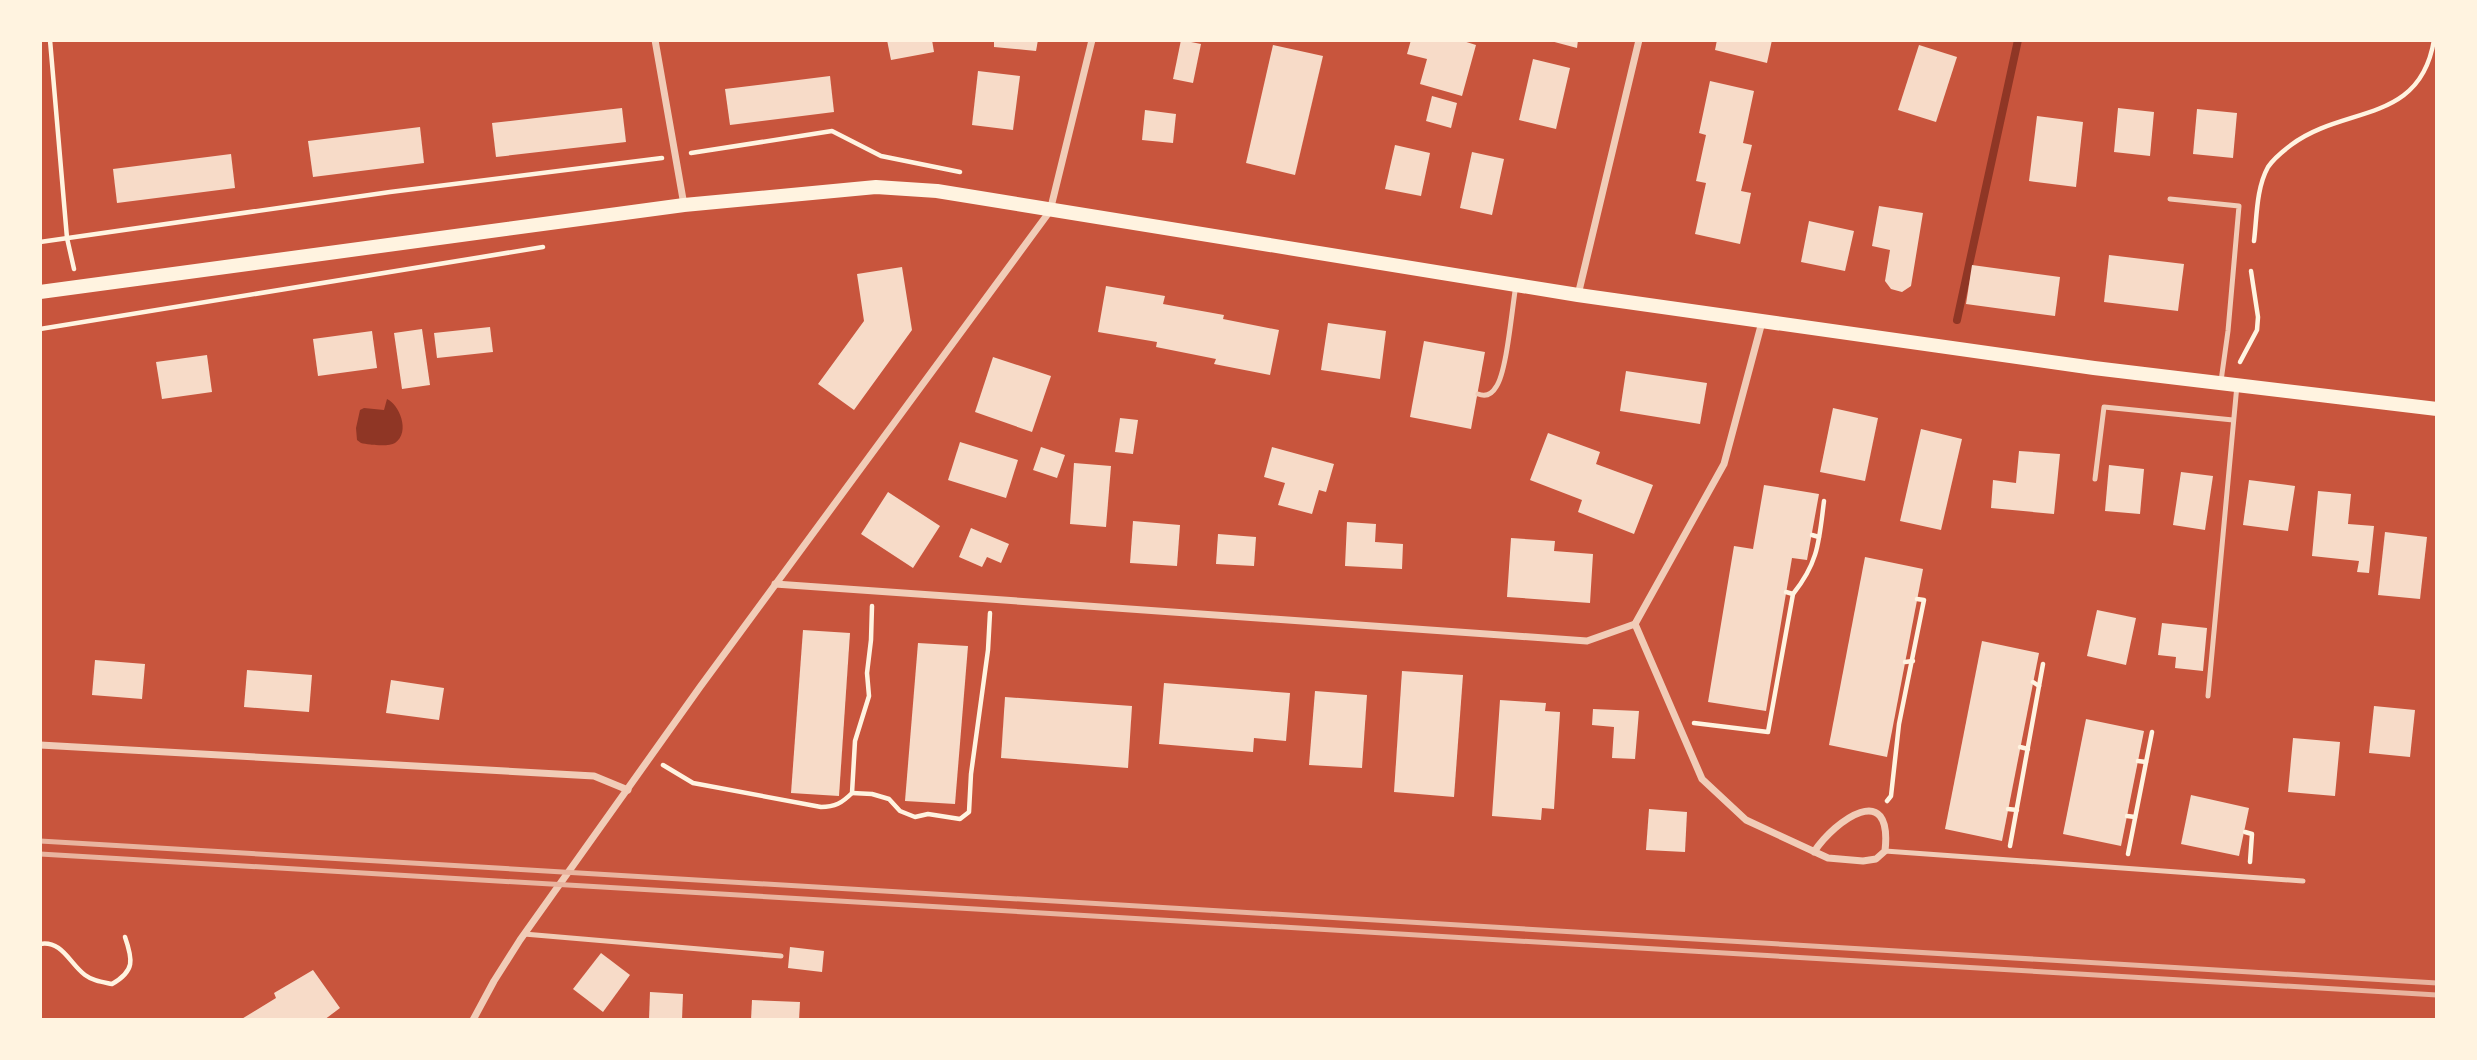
<svg xmlns="http://www.w3.org/2000/svg" width="2477" height="1060" font-family="'Nunito Sans',sans-serif">
<style>
.water{fill:#8f3625}
.lines{fill:none;stroke-linecap:round;stroke-linejoin:round}
.stream{stroke:#8f3625;stroke-width:8}
.building{fill:#f7dbc8}
.path{stroke:#fff3e0;stroke-width:4.5}
.service{stroke:#f1ccb7;stroke-width:5}
.minor{stroke:#f1ccb7;stroke-width:7}
.secondary{stroke:#fff3e0;stroke-width:14}
.rail{stroke:#e9b49f;stroke-width:5}
</style>
<rect width="100%" height="100%" fill="#c8553d"/>
<path class="water" d="M387 399C399 404 411 432 395 443 389 447 369 445 361 443L357 440 356 428 360 410 364 408 384 410Z"/>
<g class="lines">
<polyline class="stream" points="1957,320 2018,40"/>
</g>
<g class="building">
<polygon points="887,40 932,40 934,52 891,60"/>
<polygon points="994,40 1038,40 1036,51 994,47"/>
<polygon points="1181,40 1201,44 1193,83 1173,79"/>
<polygon points="1411,40 1460,40 1476,45 1462,96 1420,84 1427,59 1407,54"/>
<polygon points="1547,40 1578,40 1577,48"/>
<polygon points="1717,40 1772,40 1767,63 1715,50"/>
<polygon points="1273,45 1323,56 1295,175 1246,163"/>
<polygon points="1919,45 1957,57 1936,122 1898,110"/>
<polygon points="1533,59 1570,68 1556,129 1519,120"/>
<polygon points="978,71 1020,76 1013,130 972,125"/>
<polygon points="830,76 834,112 730,125 725,89"/>
<polygon points="1710,81 1754,91 1743,143 1752,145 1741,191 1751,193 1740,244 1695,234 1706,183 1696,181 1706,135 1699,133"/>
<polygon points="1432,96 1457,103 1451,128 1426,121"/>
<polygon points="622,108 626,142 496,157 492,123"/>
<polygon points="2118,108 2154,112 2150,156 2114,152"/>
<polygon points="2197,109 2237,113 2233,158 2193,154"/>
<polygon points="1145,110 1176,114 1173,143 1142,140"/>
<polygon points="2037,116 2083,122 2076,187 2029,181"/>
<polygon points="420,127 424,163 313,177 308,141"/>
<polygon points="1395,145 1430,153 1421,196 1385,189"/>
<polygon points="1472,152 1504,159 1492,215 1460,208"/>
<polygon points="231,154 235,188 117,203 113,169"/>
<polygon points="1879,206 1923,213 1911,286 1902,292 1891,289 1885,281 1890,250 1872,246"/>
<polygon points="1809,221 1854,231 1845,271 1801,262"/>
<polygon points="2109,255 2184,264 2178,311 2104,302"/>
<polygon points="1972,265 2060,277 2055,316 1966,304"/>
<polygon points="902,267 912,330 854,410 818,384 864,321 857,274"/>
<polygon points="1106,286 1165,296 1163,304 1224,315 1223,319 1279,330 1270,375 1214,364 1216,359 1156,347 1157,342 1098,332"/>
<polygon points="1328,323 1386,331 1380,379 1321,370"/>
<polygon points="490,327 493,352 437,358 434,333"/>
<polygon points="422,329 430,385 402,389 394,333"/>
<polygon points="372,331 377,368 318,376 313,339"/>
<polygon points="1424,341 1485,352 1471,429 1410,417"/>
<polygon points="207,355 212,392 162,399 156,362"/>
<polygon points="993,357 1051,376 1032,432 975,412"/>
<polygon points="1626,371 1707,383 1700,424 1620,411"/>
<polygon points="1833,408 1878,418 1865,481 1820,472"/>
<polygon points="1120,418 1138,420 1133,454 1115,452"/>
<polygon points="1921,429 1962,439 1941,530 1900,521"/>
<polygon points="1548,433 1600,452 1596,464 1653,485 1634,534 1578,512 1582,500 1530,480"/>
<polygon points="960,442 1018,460 1006,498 948,480"/>
<polygon points="1041,447 1065,455 1057,478 1033,470"/>
<polygon points="1272,447 1334,464 1326,492 1319,490 1312,514 1278,505 1285,483 1264,477"/>
<polygon points="2019,451 2060,454 2054,514 1991,508 1993,480 2016,483"/>
<polygon points="1074,463 1111,466 1106,527 1070,524"/>
<polygon points="2109,465 2144,469 2140,514 2105,511"/>
<polygon points="2181,472 2213,476 2205,530 2173,525"/>
<polygon points="2249,480 2295,486 2288,531 2243,525"/>
<polygon points="1764,485 1819,494 1807,560 1792,558 1766,711 1708,702 1734,546 1753,549"/>
<polygon points="2318,491 2351,494 2348,524 2374,526 2369,573 2357,572 2359,561 2312,556"/>
<polygon points="888,492 940,526 913,568 861,534"/>
<polygon points="1133,521 1180,525 1177,566 1130,563"/>
<polygon points="1347,522 1376,524 1375,542 1403,544 1402,569 1345,566"/>
<polygon points="971,528 1009,544 1001,563 987,557 982,567 959,557"/>
<polygon points="2385,532 2427,537 2420,599 2378,595"/>
<polygon points="1218,534 1256,537 1254,566 1216,564"/>
<polygon points="1511,538 1555,541 1554,551 1593,554 1590,603 1507,597"/>
<polygon points="1865,557 1923,569 1887,757 1829,745"/>
<polygon points="2097,610 2136,618 2126,665 2087,656"/>
<polygon points="2162,623 2207,628 2203,671 2175,668 2176,657 2158,655"/>
<polygon points="803,630 850,633 839,796 791,793"/>
<polygon points="1982,641 2039,653 2002,841 1945,829"/>
<polygon points="918,643 968,646 955,804 905,801"/>
<polygon points="95,660 145,664 142,699 92,695"/>
<polygon points="247,670 312,675 309,712 244,707"/>
<polygon points="1402,671 1463,675 1454,797 1394,792"/>
<polygon points="391,680 444,688 439,720 386,713"/>
<polygon points="1164,683 1290,693 1286,741 1254,738 1253,752 1159,744"/>
<polygon points="1315,691 1367,695 1362,768 1309,765"/>
<polygon points="1005,697 1132,706 1128,768 1001,758"/>
<polygon points="1500,700 1546,703 1545,711 1560,712 1554,809 1542,808 1541,820 1492,816"/>
<polygon points="2374,706 2415,710 2410,757 2369,753"/>
<polygon points="1593,709 1639,711 1635,759 1612,758 1614,727 1592,725"/>
<polygon points="2086,719 2144,731 2121,846 2063,834"/>
<polygon points="2293,738 2340,742 2335,796 2288,792"/>
<polygon points="2191,795 2249,808 2239,856 2181,844"/>
<polygon points="1649,809 1687,812 1685,852 1646,850"/>
<polygon points="790,947 824,951 822,972 788,968"/>
<polygon points="601,953 630,975 603,1012 573,989"/>
<polygon points="313,970 340,1008 324,1020 240,1020 276,998 274,993"/>
<polygon points="650,992 683,994 682,1020 649,1020"/>
<polygon points="752,1000 800,1002 799,1020 751,1020"/>
</g>
<g class="lines">
<g class="path">
<polyline points="50,40 67,238 74,269"/>
<polyline points="691,153 832,131 881,156 960,172"/>
<path d="M2254 241C2257 217 2256 189 2268 167 2274 158 2283 151 2291 145 2344 105 2420 125 2434 40"/>
<polyline points="40,242 390,192 662,158"/>
<polyline points="40,329 543,247"/>
<polyline points="2240,362 2257,330 2258,317 2251,271"/>
<polyline points="1812,535 1819,537"/>
<polyline points="1786,592 1793,594"/>
<polyline points="1905,662 1913,661"/>
<polyline points="2033,682 2039,686"/>
<path d="M1694 723 1768 732 1793 594C1819 562 1819 540 1824 501"/>
<polyline points="2020,747 2028,749"/>
<polyline points="2138,761 2146,762"/>
<path d="M663 765 693 783 821 807C835 807 842 803 852 793L855 741 869 696 867 673 871 640 872 606"/>
<polyline points="852,793 872,794 889,799 900,811 915,817 928,814 960,819 969,812 971,774 988,650 990,613"/>
<polyline points="1887,801 1891,796 1899,724 1924,600 1917,599"/>
<polyline points="2008,809 2017,810"/>
<polyline points="2127,816 2135,817"/>
<polyline points="2245,832 2252,834 2250,862"/>
<polyline points="2010,846 2043,664"/>
<polyline points="2128,854 2152,732"/>
<path d="M40 944C62 940 70 964 85 975 93 981 102 982 112 984 135 971 133 960 125 937"/>
</g>
<g class="service">
<polyline points="2170,199 2239,206 2228,331 2221,381"/>
<path d="M1478 394C1486 397 1492 394 1496 387 1507 372 1512 307 1516 285"/>
<polyline points="2095,479 2104,407 2233,420"/>
<polyline points="2208,696 2237,385"/>
<polyline points="1885,851 2303,881"/>
<polyline points="524,934 781,956"/>
</g>
<g class="minor">
<polyline points="655,40 684,205"/>
<polyline points="1578,295 1639,40"/>
<polyline points="775,584 1587,641 1635,624 1724,464 1762,322"/>
<path d="M1635 624 1702 779 1746 820 1828 858 1863 861 1876 859 1885 851C1893 779 1835 820 1814 852"/>
<polyline points="40,745 594,776 628,790"/>
<polyline points="473,1020 494,981 520,940 700,687 1050,211 1092,40"/>
</g>
<polyline class="secondary" points="40,292 684,205 876,187 937,191 1578,295 2094,368 2437,409"/>
<g class="rail">
<polyline points="40,841 2437,983"/>
<polyline points="40,854 2437,995"/>
</g>
</g>
<rect width="2477" height="1060" fill="none" stroke="#fff3e0" stroke-width="84"/>
</svg>
